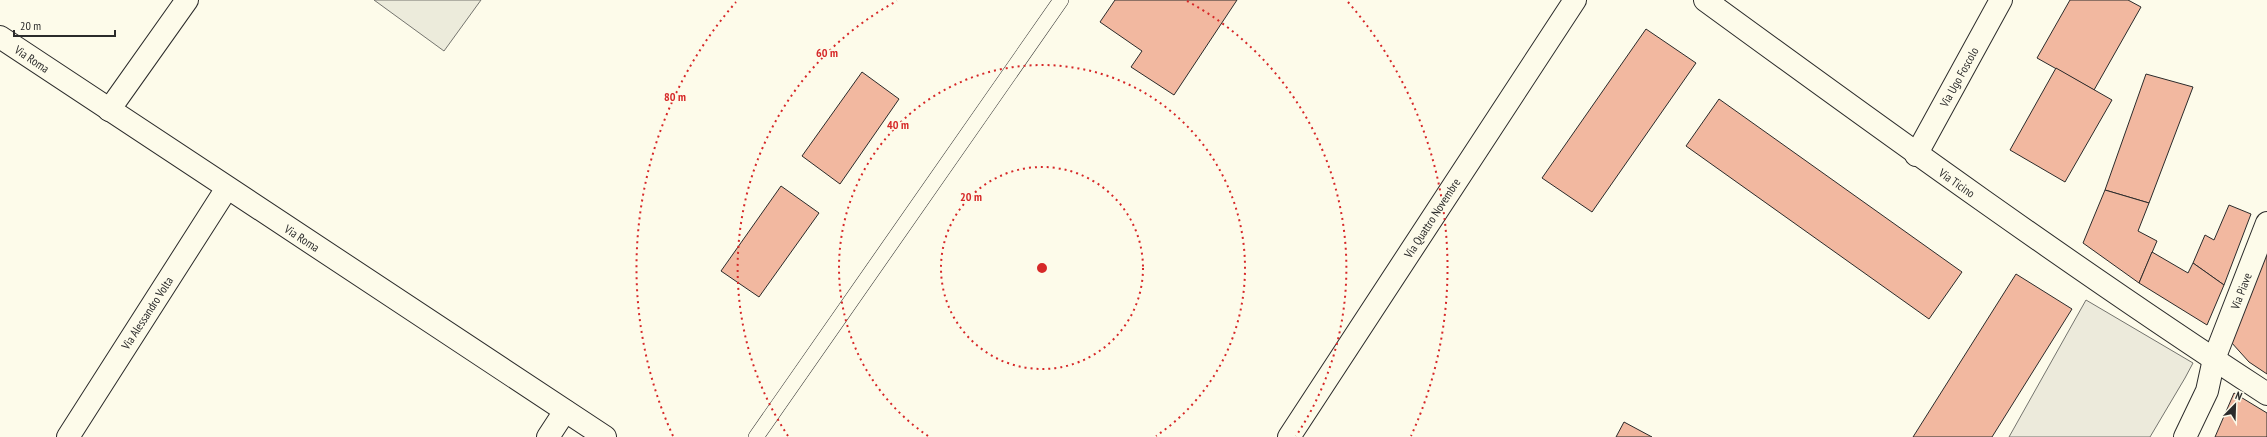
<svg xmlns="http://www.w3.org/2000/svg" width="2267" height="437" font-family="'PT Sans Narrow',sans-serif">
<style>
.green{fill:#ecebdb;stroke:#74746e}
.parking{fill:#eceadb;stroke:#74746e}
.building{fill:#f2b8a0;stroke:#2b2b2b}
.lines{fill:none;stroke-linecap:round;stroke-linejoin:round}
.lane-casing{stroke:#2b2b2b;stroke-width:16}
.street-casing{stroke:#2b2b2b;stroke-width:24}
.lane{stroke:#fdfbea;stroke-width:15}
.street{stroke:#fdfbea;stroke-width:22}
.ring{fill:none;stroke:#d62828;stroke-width:2;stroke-dasharray:2 4}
.labels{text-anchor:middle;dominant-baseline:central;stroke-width:3;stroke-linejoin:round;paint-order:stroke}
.street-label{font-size:12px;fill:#2b2b2b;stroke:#fdfbea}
.centre{fill:#d62828;stroke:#fdfbea;stroke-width:2}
.ring-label{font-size:12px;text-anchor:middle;font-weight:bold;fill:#d62828;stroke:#fdfbea;stroke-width:3;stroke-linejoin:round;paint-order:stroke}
</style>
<rect width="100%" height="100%" fill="#fdfbea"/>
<polygon class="green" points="374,0 481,0 444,51"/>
<polygon class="parking" points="2086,300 2193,363 2185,378 2150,437 2009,437"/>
<g class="building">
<polygon points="1115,0 1237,0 1174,95 1131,67 1142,51 1100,22"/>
<polygon points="2070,0 2128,0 2141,7 2094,90 2037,58"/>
<polygon points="1646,29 1696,63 1592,212 1542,178"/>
<polygon points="2056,68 2112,100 2065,182 2010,150"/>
<polygon points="862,72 899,99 840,184 802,156"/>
<polygon points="2146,74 2193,87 2149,203 2105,190"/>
<polygon points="1719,99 1962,272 1929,319 1686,146"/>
<polygon points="781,186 819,213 759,297 721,271"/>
<polygon points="2105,190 2149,203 2138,231 2157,241 2139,283 2083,243"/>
<polygon points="2229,205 2251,214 2224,285 2193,263 2205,235 2214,240"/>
<polygon points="2267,250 2267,374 2249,362 2231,342"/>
<polygon points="2152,252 2188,273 2193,263 2224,285 2207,325 2139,283"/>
<polygon points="2016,274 2072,309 1992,437 1913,437"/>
<polygon points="2234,393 2267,413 2267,437 2215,437"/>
<polygon points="1624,422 1652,437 1616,437"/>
</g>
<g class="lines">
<g class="lane-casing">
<polyline id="lane" points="756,437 1061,0"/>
</g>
<g class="street-casing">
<g id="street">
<path d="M1705 0C1890 135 2075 269 2267 394"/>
<polyline points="0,37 605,437"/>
<polyline points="109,110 187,0"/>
<polyline points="1916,155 2001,0"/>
<polyline points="68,437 227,188"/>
<polyline points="548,437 565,411"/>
<polyline points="1289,437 1575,0"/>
<polyline points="2185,437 2207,391 2214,359 2267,223"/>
</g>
</g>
<use href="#lane" class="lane"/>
<use href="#street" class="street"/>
</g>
<g class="ring">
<circle cx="1042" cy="268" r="101"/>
<path d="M928 436A203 203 0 1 1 1156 436"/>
<path d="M788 436A304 304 0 0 1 897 1M1187 1A304 304 0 0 1 1296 436"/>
<path d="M673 436A405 405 0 0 1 736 2M1348 2A405 405 0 0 1 1411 436"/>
</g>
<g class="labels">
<g class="street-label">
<text transform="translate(32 59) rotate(34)">Via Roma</text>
<text transform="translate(1959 77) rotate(-61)">Via Ugo Foscolo</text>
<text transform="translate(1957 183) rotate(35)">Via Ticino</text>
<text transform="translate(1432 218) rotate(-57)">Via Quattro Novembre</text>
<text transform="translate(302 238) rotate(33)">Via Roma</text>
<text transform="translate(2241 291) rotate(-69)">Via Piave</text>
<text transform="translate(147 313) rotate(-57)">Via Alessandro Volta</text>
</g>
</g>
<circle cx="1042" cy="268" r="6" class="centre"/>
<g class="ring-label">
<text x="827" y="57">60 m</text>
<text x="675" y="101">80 m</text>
<text x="898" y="129">40 m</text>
<text x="971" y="201">20 m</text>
</g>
<g transform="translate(2235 405) rotate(23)" stroke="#fdfbea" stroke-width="3" paint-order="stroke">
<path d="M0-3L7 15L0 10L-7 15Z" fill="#2b2b2b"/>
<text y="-6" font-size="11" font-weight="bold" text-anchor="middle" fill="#2b2b2b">N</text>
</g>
<path d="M14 30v6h101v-6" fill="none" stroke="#2b2b2b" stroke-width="2"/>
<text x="20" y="30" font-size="12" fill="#2b2b2b" stroke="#fdfbea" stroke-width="3" paint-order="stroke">20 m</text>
</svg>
